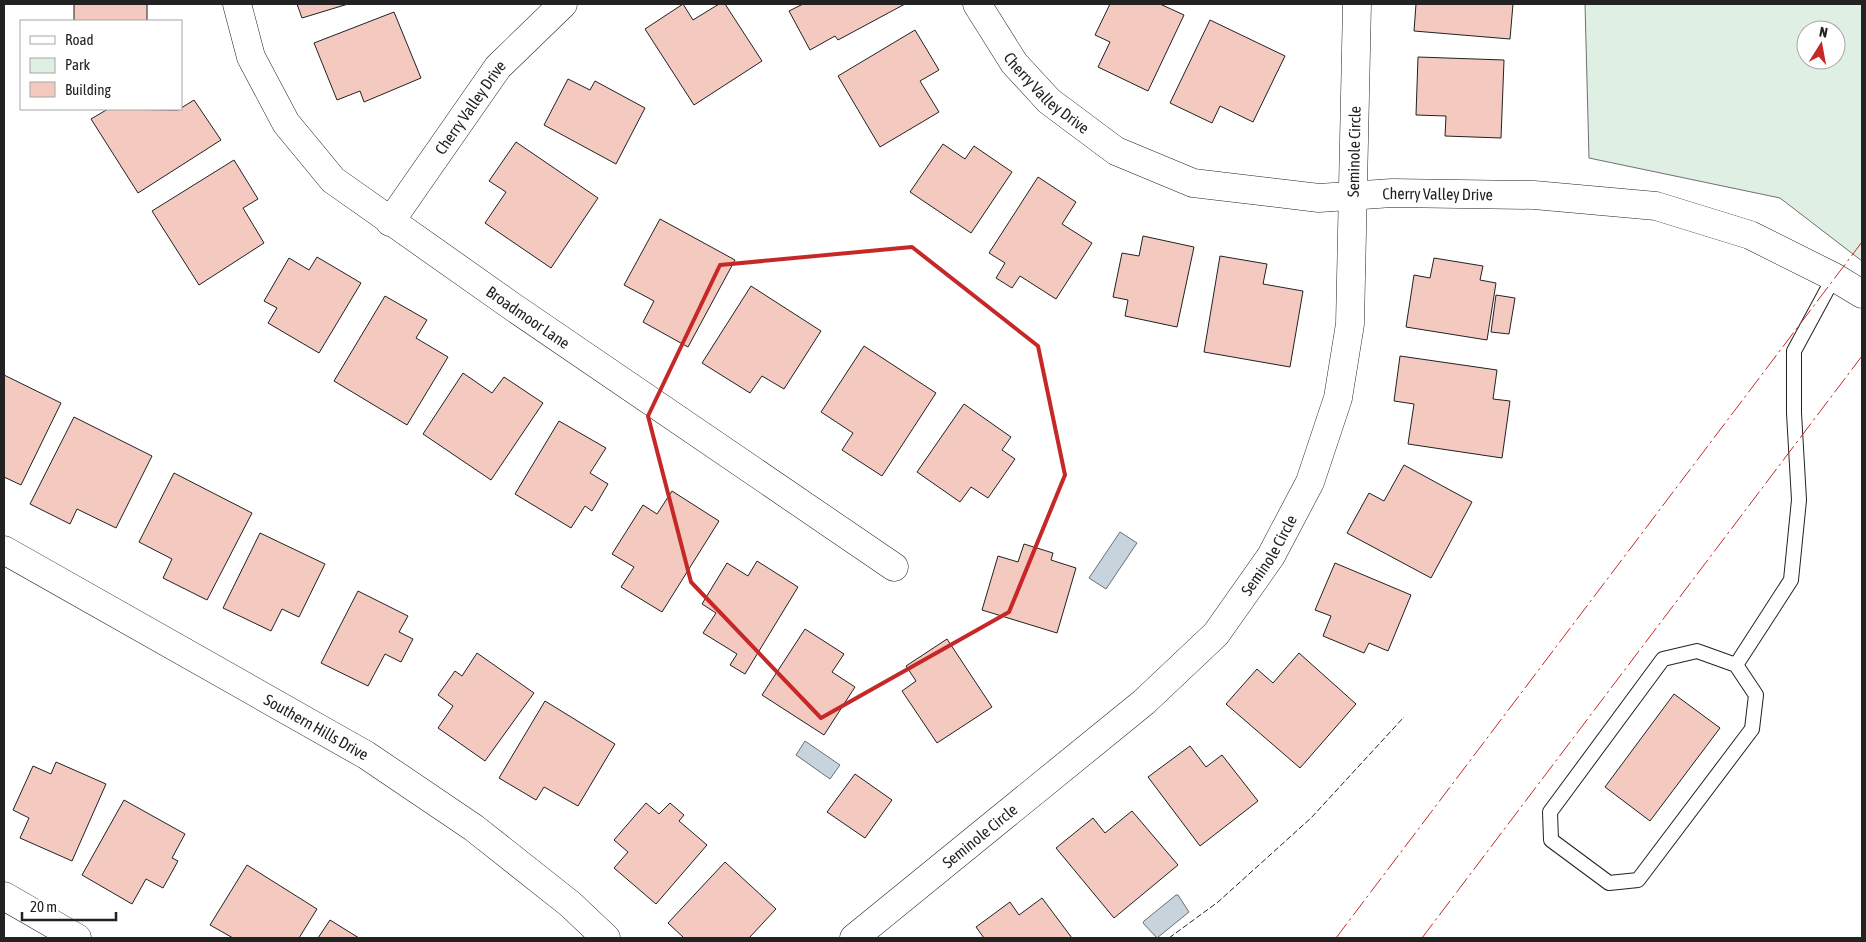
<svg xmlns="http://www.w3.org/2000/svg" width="1866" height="942" font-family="'Asap Condensed',sans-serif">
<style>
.green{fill:#e0efe3;stroke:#6f6f6f;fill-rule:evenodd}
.water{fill:#c7d3dd;stroke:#6f6f6f}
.building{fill:#f3c9c0;stroke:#222}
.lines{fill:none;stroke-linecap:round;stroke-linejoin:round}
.service-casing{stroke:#222;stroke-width:16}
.minor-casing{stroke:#222;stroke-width:29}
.service{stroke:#fff;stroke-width:14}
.minor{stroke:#fff;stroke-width:28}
.fence{stroke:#222;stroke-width:1;stroke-dasharray:6 2.5;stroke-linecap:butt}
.power{stroke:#c62828;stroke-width:1;stroke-dasharray:18 4 2.5 4;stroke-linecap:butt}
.marked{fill:none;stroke:#c62828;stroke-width:4;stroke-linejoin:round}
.labels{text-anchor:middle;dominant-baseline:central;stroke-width:4;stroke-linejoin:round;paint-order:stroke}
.street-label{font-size:16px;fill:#222;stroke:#fff}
</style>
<rect width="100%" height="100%" fill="#fff"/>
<path class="green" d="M1585 4H1862V261L1780 198 1589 158ZM1806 30H1836V60H1806Z"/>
<g class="water">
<polygon points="1120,532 1137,543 1106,589 1089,578"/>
<polygon points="805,741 840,765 830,779 796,755"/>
<polygon points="1176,895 1178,895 1189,912 1157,938 1143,923 1144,921"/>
</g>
<g class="building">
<rect x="74" y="4" width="73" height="17"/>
<polygon points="297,4 348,4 302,18"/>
<polygon points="683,4 693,20 719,4 725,4 762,61 694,105 645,29"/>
<polygon points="803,4 905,4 838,40 835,36 810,50 789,11"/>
<polygon points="1110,4 1160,4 1184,15 1148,91 1098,67 1110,42 1095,35"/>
<polygon points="1416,4 1513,4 1510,39 1414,31"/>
<polygon points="394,12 421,78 364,102 360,91 337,100 314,43"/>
<polygon points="1210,20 1285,56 1253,122 1220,106 1212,123 1170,103"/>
<polygon points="915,30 939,70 920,81 939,112 880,147 838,76"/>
<polygon points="1418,57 1504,60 1501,138 1445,136 1446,116 1416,115"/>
<polygon points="568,79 590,90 595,81 645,108 616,164 544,125"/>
<polygon points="194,100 221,140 138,193 91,119 108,109 178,110"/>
<polygon points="516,142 598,198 551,268 485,223 506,192 489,181"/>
<polygon points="943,144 965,159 974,146 1012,172 971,233 910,192"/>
<polygon points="234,160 258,199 243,208 264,243 199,285 152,211"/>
<polygon points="1038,177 1076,202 1062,224 1092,243 1056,299 1020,276 1012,288 996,278 1005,263 989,253"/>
<polygon points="660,219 735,260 688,347 643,322 654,301 624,285"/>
<polygon points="1143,236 1194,247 1177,327 1125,316 1128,300 1113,297 1122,253 1139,256"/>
<polygon points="1220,256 1267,264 1263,284 1303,291 1290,367 1204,352"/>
<polygon points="317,257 361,283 319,353 268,323 277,308 264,301 289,258 309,270"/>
<polygon points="1434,258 1483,266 1480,280 1496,283 1487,340 1406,327 1414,275 1430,278"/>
<polygon points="751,286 821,331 784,389 762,376 750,393 702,363"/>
<polygon points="1496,295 1515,298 1509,334 1491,332"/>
<polygon points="385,296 427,320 416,338 448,357 407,425 334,381"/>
<polygon points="864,346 936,393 882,476 842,450 853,433 821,412"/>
<polygon points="1400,356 1497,370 1493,399 1510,401 1502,458 1408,444 1414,404 1394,401"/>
<polygon points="463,373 492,393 504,377 543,403 491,480 423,434"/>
<polygon points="4,375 61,403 21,485 4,477"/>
<polygon points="964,404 1011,437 1002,450 1015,459 988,498 971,487 960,502 917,472"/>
<polygon points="74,417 152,456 116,528 77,509 70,524 30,504"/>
<polygon points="559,421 606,448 590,473 608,484 592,511 585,506 571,528 515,494"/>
<polygon points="1404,465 1472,502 1431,578 1347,533 1369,493 1384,501"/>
<polygon points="174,473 252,513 207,600 163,578 172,559 139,542"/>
<polygon points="672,491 719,521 662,612 621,587 634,567 612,554 643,505 657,514"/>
<polygon points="260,533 325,564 299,617 282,609 271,631 223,608"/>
<polygon points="1024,544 1053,553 1051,560 1076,568 1057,633 982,610 998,556 1018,562"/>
<polygon points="757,561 798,587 745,674 730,665 737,654 703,633 716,613 702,604 727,563 748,576"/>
<polygon points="1335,563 1411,595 1388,651 1369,643 1364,653 1323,636 1331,616 1315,610"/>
<polygon points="358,591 408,616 399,632 413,639 401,662 385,654 368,686 321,663"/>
<polygon points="805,629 844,654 832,672 855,687 824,735 762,695"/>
<polygon points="947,639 992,707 937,743 902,691 916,681 906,666"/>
<polygon points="477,653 534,693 485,761 438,728 453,706 438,695 455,671 462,676"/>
<polygon points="1299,653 1356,704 1300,768 1226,704 1257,669 1273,683"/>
<polygon points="1674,694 1720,728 1650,821 1605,787"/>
<polygon points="545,701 615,744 578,806 544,787 536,800 499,778"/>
<polygon points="1190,746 1206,767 1222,755 1258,801 1200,846 1148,777"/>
<polygon points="56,762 106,784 72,861 20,838 29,818 13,810 33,766 51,774"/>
<polygon points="855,774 892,800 865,838 827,812"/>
<polygon points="124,800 185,834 172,858 178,861 163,888 146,879 132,904 82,875"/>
<polygon points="646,803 659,814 670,803 684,815 679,821 707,845 656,904 614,868 628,852 614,840"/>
<polygon points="1132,811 1178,865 1114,918 1056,848 1093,818 1105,833"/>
<polygon points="725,862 776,909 749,938 684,938 668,923"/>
<polygon points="247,865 317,909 299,938 233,938 210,925"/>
<polygon points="1042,898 1072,938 984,938 976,927 1010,902 1019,915"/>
<polygon points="330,920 359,938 318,938"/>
</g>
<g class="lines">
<g class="service-casing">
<polyline id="service" points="1736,665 1756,695 1752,729 1638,880 1609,883 1551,840 1550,812 1663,659 1697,651 1736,665 1791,580 1799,500 1794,413 1794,351 1834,277"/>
</g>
<g class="minor-casing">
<g id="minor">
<path id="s1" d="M237 4 251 57 286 123 333 180 513 307 894 567"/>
<path id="s2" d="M977 4 1014 63 1049 101 1116 151 1193 183 1319 198 1392 193 1534 195 1656 206 1750 235 1834 277 1862 294"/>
<path id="s3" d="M390 222 498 67 563 4"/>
<path id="s4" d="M4 550 366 755 474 828 570 904 606 938"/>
<polyline points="4,896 77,938"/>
<path id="s5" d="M854 938 1144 702 1216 634 1271 556 1310 482 1338 398 1350 324 1357 4"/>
</g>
</g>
<use href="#service" class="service"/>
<use href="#minor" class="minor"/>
<polyline class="fence" points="1169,938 1218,902 1311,818 1404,717"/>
<g class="power">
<polyline points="1336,938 1862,242"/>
<polyline points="1422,938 1862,356"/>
</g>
</g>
<path class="marked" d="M912 247 1038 346 1065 475 1009 612 821 718 691 582 648 416 720 265Z"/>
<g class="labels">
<g class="street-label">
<text stroke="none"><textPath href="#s2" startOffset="114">Cherry Valley Drive</textPath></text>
<text stroke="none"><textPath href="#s3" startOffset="140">Cherry Valley Drive</textPath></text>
<text stroke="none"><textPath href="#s5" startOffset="988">Seminole Circle</textPath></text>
<text stroke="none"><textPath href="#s2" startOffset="534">Cherry Valley Drive</textPath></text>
<text stroke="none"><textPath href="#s1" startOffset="442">Broadmoor Lane</textPath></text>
<text stroke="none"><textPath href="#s5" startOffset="568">Seminole Circle</textPath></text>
<text stroke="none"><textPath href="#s4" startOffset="359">Southern Hills Drive</textPath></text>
<text stroke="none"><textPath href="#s5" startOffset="162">Seminole Circle</textPath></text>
</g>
</g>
<rect width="1866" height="942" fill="none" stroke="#222222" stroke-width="10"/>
<rect x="20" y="20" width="162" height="90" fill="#ffffff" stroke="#a7a7a7"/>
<rect x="30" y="36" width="25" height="8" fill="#ffffff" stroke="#a7a7a7"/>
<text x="65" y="45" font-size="15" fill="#222222">Road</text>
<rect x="30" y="58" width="25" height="15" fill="#e0efe3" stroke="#a7a7a7"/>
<text x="65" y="70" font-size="15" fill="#222222">Park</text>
<rect x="30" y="82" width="25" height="15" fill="#f3c9c0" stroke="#a7a7a7"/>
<text x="65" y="95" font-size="15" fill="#222222">Building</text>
<g transform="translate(1821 45) rotate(11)"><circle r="24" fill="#ffffff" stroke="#a7a7a7"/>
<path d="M0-4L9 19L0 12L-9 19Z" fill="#c62828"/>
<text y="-8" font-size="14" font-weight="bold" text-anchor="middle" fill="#222222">N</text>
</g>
<path d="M22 912v8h94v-8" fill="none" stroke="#222222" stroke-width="2.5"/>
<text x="30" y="912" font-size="15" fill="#222222" stroke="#ffffff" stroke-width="4" paint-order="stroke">20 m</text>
</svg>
